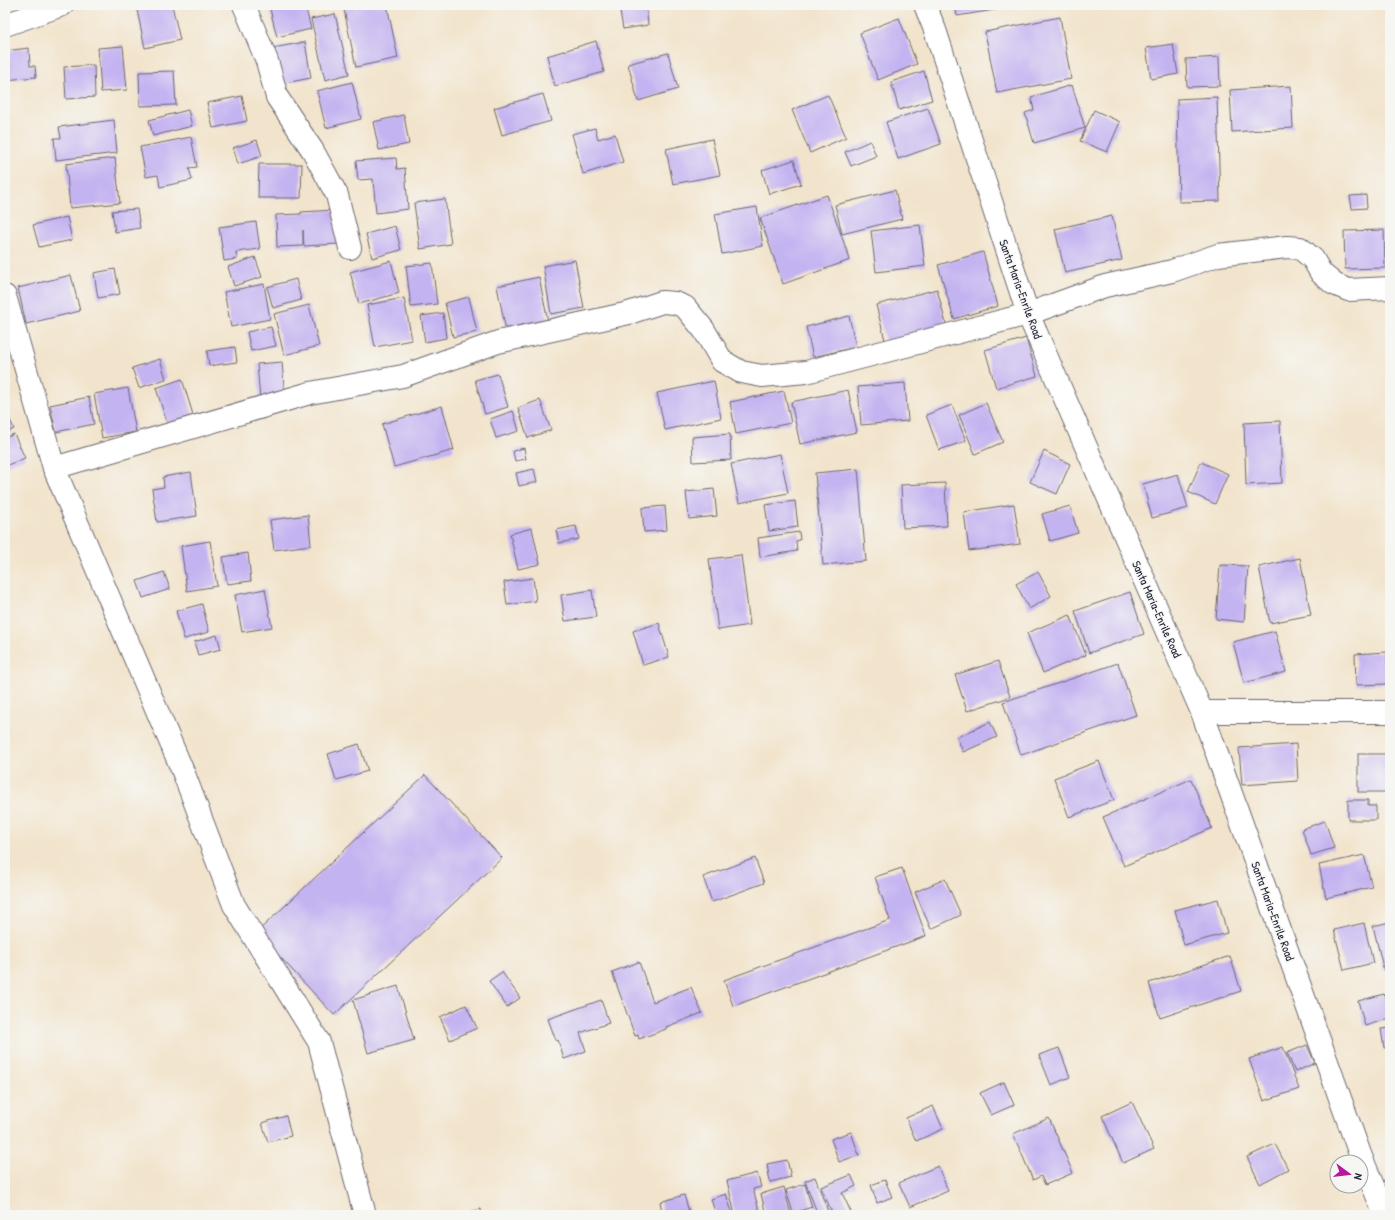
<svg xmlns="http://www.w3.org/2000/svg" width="1395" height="1220" font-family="'Patrick Hand',sans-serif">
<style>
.building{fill:#c4b3f1}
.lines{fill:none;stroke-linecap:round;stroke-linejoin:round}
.street-casing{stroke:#6b666e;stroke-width:24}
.secondary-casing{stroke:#6b666e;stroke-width:24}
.street{stroke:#fff;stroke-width:22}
.secondary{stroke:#fff;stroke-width:22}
.labels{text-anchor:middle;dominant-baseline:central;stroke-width:3;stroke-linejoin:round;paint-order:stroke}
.street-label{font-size:12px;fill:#22223b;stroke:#f6f6f2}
</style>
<rect width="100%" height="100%" fill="#f6f6f2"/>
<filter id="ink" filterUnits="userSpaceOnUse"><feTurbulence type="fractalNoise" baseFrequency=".025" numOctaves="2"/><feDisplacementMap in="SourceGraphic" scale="8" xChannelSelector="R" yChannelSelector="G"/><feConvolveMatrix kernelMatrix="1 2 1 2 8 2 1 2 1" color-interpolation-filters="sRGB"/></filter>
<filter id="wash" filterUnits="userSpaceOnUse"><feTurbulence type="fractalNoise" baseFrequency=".012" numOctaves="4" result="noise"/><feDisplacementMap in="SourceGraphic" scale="16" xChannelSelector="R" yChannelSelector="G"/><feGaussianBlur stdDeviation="0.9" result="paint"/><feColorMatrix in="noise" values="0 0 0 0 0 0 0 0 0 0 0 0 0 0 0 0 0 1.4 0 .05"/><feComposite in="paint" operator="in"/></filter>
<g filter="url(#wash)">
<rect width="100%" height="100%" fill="#f2e4cc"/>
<g id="blocks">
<g class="building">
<polygon points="136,5 172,5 180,40 145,48"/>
<polygon points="269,5 305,5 311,29 277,37"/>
<polygon points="343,5 387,5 398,58 356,67"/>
<polygon points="619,5 646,5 648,25 623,29"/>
<polygon points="955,5 1019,5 1019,6 957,16"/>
<polygon points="335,14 349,74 325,80 311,19"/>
<polygon points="1060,17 1071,79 997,93 985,32"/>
<polygon points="899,18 917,64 878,80 860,33"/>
<polygon points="596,41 604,72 555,86 547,56"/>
<polygon points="305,42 311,78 280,84 273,48"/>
<polygon points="1173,44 1178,74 1151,79 1146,48"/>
<polygon points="123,46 127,90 101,92 98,48"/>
<polygon points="29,48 30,66 35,66 36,77 5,80 5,51"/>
<polygon points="668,53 678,89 638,101 628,64"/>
<polygon points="1219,57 1220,86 1187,87 1186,59"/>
<polygon points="94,65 95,97 66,99 64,67"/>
<polygon points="174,71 176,105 140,106 139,72"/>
<polygon points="924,71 932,100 899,110 891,82"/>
<polygon points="352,82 361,119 326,128 317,91"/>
<polygon points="1072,85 1085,128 1034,143 1025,113 1034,110 1031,97"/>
<polygon points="1291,86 1293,128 1232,132 1230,90"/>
<polygon points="543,94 551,121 502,135 494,108"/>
<polygon points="828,95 846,137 810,153 792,110"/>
<polygon points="242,96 247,121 213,128 207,103"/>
<polygon points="1217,97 1220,201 1179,202 1177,99"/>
<polygon points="928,108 941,144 898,159 886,122"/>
<polygon points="188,110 192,126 153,136 149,120"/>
<polygon points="1094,110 1120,122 1107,152 1080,141"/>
<polygon points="404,115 409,144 379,150 373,122"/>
<polygon points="114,120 117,153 56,160 54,138 61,138 59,127"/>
<polygon points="595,128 598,139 615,134 623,162 583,174 572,134"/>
<polygon points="191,137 197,167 189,168 192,180 160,187 158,175 146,177 140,147"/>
<polygon points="712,139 720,175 673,184 666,149"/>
<polygon points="257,140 262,156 238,164 233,148"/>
<polygon points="870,141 876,156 851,166 845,152"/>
<polygon points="115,158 120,203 70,208 66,164"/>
<polygon points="396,158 397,169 405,168 408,209 376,213 373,179 358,180 356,161"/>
<polygon points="794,160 801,184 769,194 762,170"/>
<polygon points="259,164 302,164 301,198 258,198"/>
<polygon points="895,190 902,219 842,234 835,205"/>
<polygon points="827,195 850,260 783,284 760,218"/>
<polygon points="1366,195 1367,208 1352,209 1350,196"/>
<polygon points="445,199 451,244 420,249 414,203"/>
<polygon points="757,207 763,246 722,254 715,214"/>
<polygon points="137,209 140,228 115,232 112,211"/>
<polygon points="335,210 338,244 304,246 303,230 303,246 277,247 276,215 301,214 301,212"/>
<polygon points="1112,216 1122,260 1065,273 1055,229"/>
<polygon points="67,217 72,240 39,247 33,225"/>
<polygon points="256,222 260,249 236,252 237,259 224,261 219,227"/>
<polygon points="920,225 925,266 876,272 871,231"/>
<polygon points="395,226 401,250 372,258 366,234"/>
<polygon points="1384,230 1385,268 1345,269 1344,231"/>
<polygon points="983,252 998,306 954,319 938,265"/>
<polygon points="255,257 262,277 234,286 228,267"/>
<polygon points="575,260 584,308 551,314 543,266"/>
<polygon points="391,261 399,293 359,304 350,272"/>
<polygon points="432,263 437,304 411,307 406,266"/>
<polygon points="115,269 120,294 98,298 94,273"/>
<polygon points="71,275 80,311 26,324 18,288"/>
<polygon points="539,277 548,322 506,331 497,286"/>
<polygon points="296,279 301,300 273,308 267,287"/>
<polygon points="264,284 270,319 231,327 224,292"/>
<polygon points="937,289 947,328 886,344 876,305"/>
<polygon points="469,297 477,332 453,337 445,303"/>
<polygon points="404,298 412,340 375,347 367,305"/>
<polygon points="309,305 319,346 284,355 274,314"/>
<polygon points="443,313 446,338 425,342 421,316"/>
<polygon points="849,316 856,347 813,357 806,327"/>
<polygon points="271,327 276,346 251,351 247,332"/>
<polygon points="1026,338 1037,376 996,388 985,350"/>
<polygon points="235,347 237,362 209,366 207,351"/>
<polygon points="160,359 166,379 139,388 132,368"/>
<polygon points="282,362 285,397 260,399 257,364"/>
<polygon points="498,374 508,407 485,414 475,380"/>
<polygon points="182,379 194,418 168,426 156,388"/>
<polygon points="714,381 721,418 665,430 657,393"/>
<polygon points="905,383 908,421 861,425 858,387"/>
<polygon points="128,388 136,432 102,438 94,394"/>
<polygon points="848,390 857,432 800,444 791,402"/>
<polygon points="784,391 791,423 736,434 730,402"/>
<polygon points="89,397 94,424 56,432 50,405"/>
<polygon points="540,400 551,430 528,438 518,408"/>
<polygon points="986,403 1003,442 975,454 959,415"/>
<polygon points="952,405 966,441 939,450 926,415"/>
<polygon points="442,406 454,450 394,467 382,424"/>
<polygon points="5,409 14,429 5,433"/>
<polygon points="513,411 519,431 496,438 490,419"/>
<polygon points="1280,421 1282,483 1246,485 1244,423"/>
<polygon points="14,434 25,458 5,466 5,438"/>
<polygon points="730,434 731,460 693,462 692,437"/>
<polygon points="524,448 526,459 515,461 513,451"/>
<polygon points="1044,451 1070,464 1057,494 1030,482"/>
<polygon points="780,454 788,493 739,503 731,464"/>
<polygon points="1201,462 1228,474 1215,504 1188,492"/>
<polygon points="534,469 537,482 519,486 516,473"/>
<polygon points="858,469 866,561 823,565 815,473"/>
<polygon points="191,472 197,516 157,522 152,489 164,487 163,477"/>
<polygon points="1178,474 1188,508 1152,518 1143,484"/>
<polygon points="945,483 947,526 903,528 901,485"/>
<polygon points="714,489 717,516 689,519 686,492"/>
<polygon points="795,501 798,527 769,531 765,505"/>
<polygon points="1014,504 1020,544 969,551 964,512"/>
<polygon points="665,506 667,530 644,532 642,508"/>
<polygon points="1070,506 1078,533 1050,541 1042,514"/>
<polygon points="308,515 311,545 274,550 270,520"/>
<polygon points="576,526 579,539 559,543 556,530"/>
<polygon points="532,528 540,564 518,569 510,534"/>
<polygon points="799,532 800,540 796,541 797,551 760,557 758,538"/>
<polygon points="210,541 217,586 187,591 181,546"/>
<polygon points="248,553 251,581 227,584 223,557"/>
<polygon points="741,555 750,625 718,630 709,559"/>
<polygon points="1300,558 1311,615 1270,623 1259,567"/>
<polygon points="1220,565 1248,566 1244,622 1216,619"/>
<polygon points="164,572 170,589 143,598 137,581"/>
<polygon points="1038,572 1051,596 1029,609 1016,584"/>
<polygon points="533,578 536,601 507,605 504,582"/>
<polygon points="265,589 272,627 242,632 235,595"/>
<polygon points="592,590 596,617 565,621 561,595"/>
<polygon points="1130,592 1144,634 1089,653 1075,611"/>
<polygon points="202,604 209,632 184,639 176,611"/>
<polygon points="1070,615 1086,655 1043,673 1027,633"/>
<polygon points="659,623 669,657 643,665 633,631"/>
<polygon points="1275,631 1286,672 1244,683 1233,642"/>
<polygon points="217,635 221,649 198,655 194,642"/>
<polygon points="1387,652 1388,684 1356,685 1355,654"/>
<polygon points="998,661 1010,697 967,711 955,675"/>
<polygon points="1118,663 1136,715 1021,755 1003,702"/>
<polygon points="990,722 997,737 963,752 957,737"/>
<polygon points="359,744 368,771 336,780 328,754"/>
<polygon points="1296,744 1298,781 1242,785 1239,748"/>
<rect x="1358" y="754" width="32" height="38"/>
<polygon points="1099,761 1114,800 1069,817 1054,778"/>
<polygon points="425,775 502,858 334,1015 257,932"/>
<polygon points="1191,779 1212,828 1124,866 1103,817"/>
<polygon points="1348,800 1368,800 1368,806 1376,806 1376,820 1348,820"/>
<polygon points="1325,821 1334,848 1311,855 1302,829"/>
<polygon points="1364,855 1372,887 1326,898 1319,865"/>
<polygon points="755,858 764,883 712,902 703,877"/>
<polygon points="902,868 926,936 733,1006 724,980 890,920 875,877"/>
<polygon points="945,879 961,915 931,929 915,892"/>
<polygon points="1218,899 1227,933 1184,945 1175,910"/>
<polygon points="1390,922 1390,970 1384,971 1373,926"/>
<polygon points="1364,923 1373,963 1344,970 1334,930"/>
<polygon points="1230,956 1241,991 1160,1018 1149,983"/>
<polygon points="639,962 653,1002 691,987 702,1013 666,1027 666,1029 639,1039 638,1035 635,1036 612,972"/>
<polygon points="502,972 520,998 507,1007 489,981"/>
<polygon points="398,986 414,1040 368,1053 353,1000"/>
<polygon points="1384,994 1390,1018 1365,1026 1358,1001"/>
<polygon points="601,1000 609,1023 580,1033 586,1051 564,1059 558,1040 556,1041 548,1019"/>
<polygon points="466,1005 477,1028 450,1040 440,1017"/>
<polygon points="1390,1028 1390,1047 1384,1048 1381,1029"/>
<polygon points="1307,1045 1315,1063 1295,1072 1287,1053"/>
<polygon points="1283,1047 1299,1089 1264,1101 1249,1059"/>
<polygon points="1059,1048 1070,1077 1051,1085 1039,1055"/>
<polygon points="1004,1082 1014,1105 991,1115 980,1093"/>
<polygon points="1132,1102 1154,1149 1123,1163 1102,1116"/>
<polygon points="933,1106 943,1129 916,1141 906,1118"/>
<polygon points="286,1116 291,1136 268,1142 262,1123"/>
<polygon points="1049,1118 1073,1173 1045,1185 1041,1176 1033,1180 1013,1134"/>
<polygon points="851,1132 859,1155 839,1162 831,1139"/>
<polygon points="1275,1144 1288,1169 1260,1184 1247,1157"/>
<polygon points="787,1160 791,1177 770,1182 767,1164"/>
<polygon points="938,1166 948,1191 910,1207 899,1183"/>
<polygon points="757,1173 761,1187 753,1189 759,1210 740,1215 735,1215 727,1181"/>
<polygon points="851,1175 856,1186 842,1193 851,1212 845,1215 833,1215 821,1187"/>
<polygon points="815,1177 828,1211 818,1215 805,1181"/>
<polygon points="885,1180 892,1197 877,1203 871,1185"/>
<polygon points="805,1184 812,1207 793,1213 786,1190"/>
<polygon points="784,1187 791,1215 766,1215 761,1194"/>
<polygon points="726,1194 733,1215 716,1215 711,1199"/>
<polygon points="684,1195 690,1215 663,1215 660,1202"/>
<polygon points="481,1209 482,1215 460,1215 460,1214"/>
</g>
</g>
</g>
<g filter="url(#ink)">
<use href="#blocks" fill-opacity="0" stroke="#6b666e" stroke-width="1"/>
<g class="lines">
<g class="street-casing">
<g id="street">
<polyline points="244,5 267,61 277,97 313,151 337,195 350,248"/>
<polyline points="5,25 62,5"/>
<polyline points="5,296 54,468 184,774 234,905 319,1042 365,1215"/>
<polyline points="54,468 310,393 403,376 498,342 629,313 662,302 675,303 685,307 704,330 722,361 741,372 762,376 806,372 1028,314 1105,286 1172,271 1218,255 1287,247 1300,248 1313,259 1321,273 1334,284 1348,290 1390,288"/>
<polyline points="1202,712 1390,712"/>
</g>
</g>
<g class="secondary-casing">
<polyline id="secondary" points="925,5 935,30 1028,314 1202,712 1360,1154 1385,1215"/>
</g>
<use href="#street" class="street"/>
<use href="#secondary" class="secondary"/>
</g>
</g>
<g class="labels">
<g class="street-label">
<text transform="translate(1021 289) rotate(70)">Santa Maria-Enrile Road</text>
<text transform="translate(1157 609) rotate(66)">Santa Maria-Enrile Road</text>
<text transform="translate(1273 911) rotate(70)">Santa Maria-Enrile Road</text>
</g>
</g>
<rect width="1395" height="1220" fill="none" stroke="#f6f6f2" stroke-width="20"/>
<g transform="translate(1349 1174) rotate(105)"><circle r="19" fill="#f6f6f2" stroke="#a1a1a9"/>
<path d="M0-3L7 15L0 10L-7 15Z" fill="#b5179e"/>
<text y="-6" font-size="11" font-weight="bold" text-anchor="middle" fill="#22223b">N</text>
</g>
</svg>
